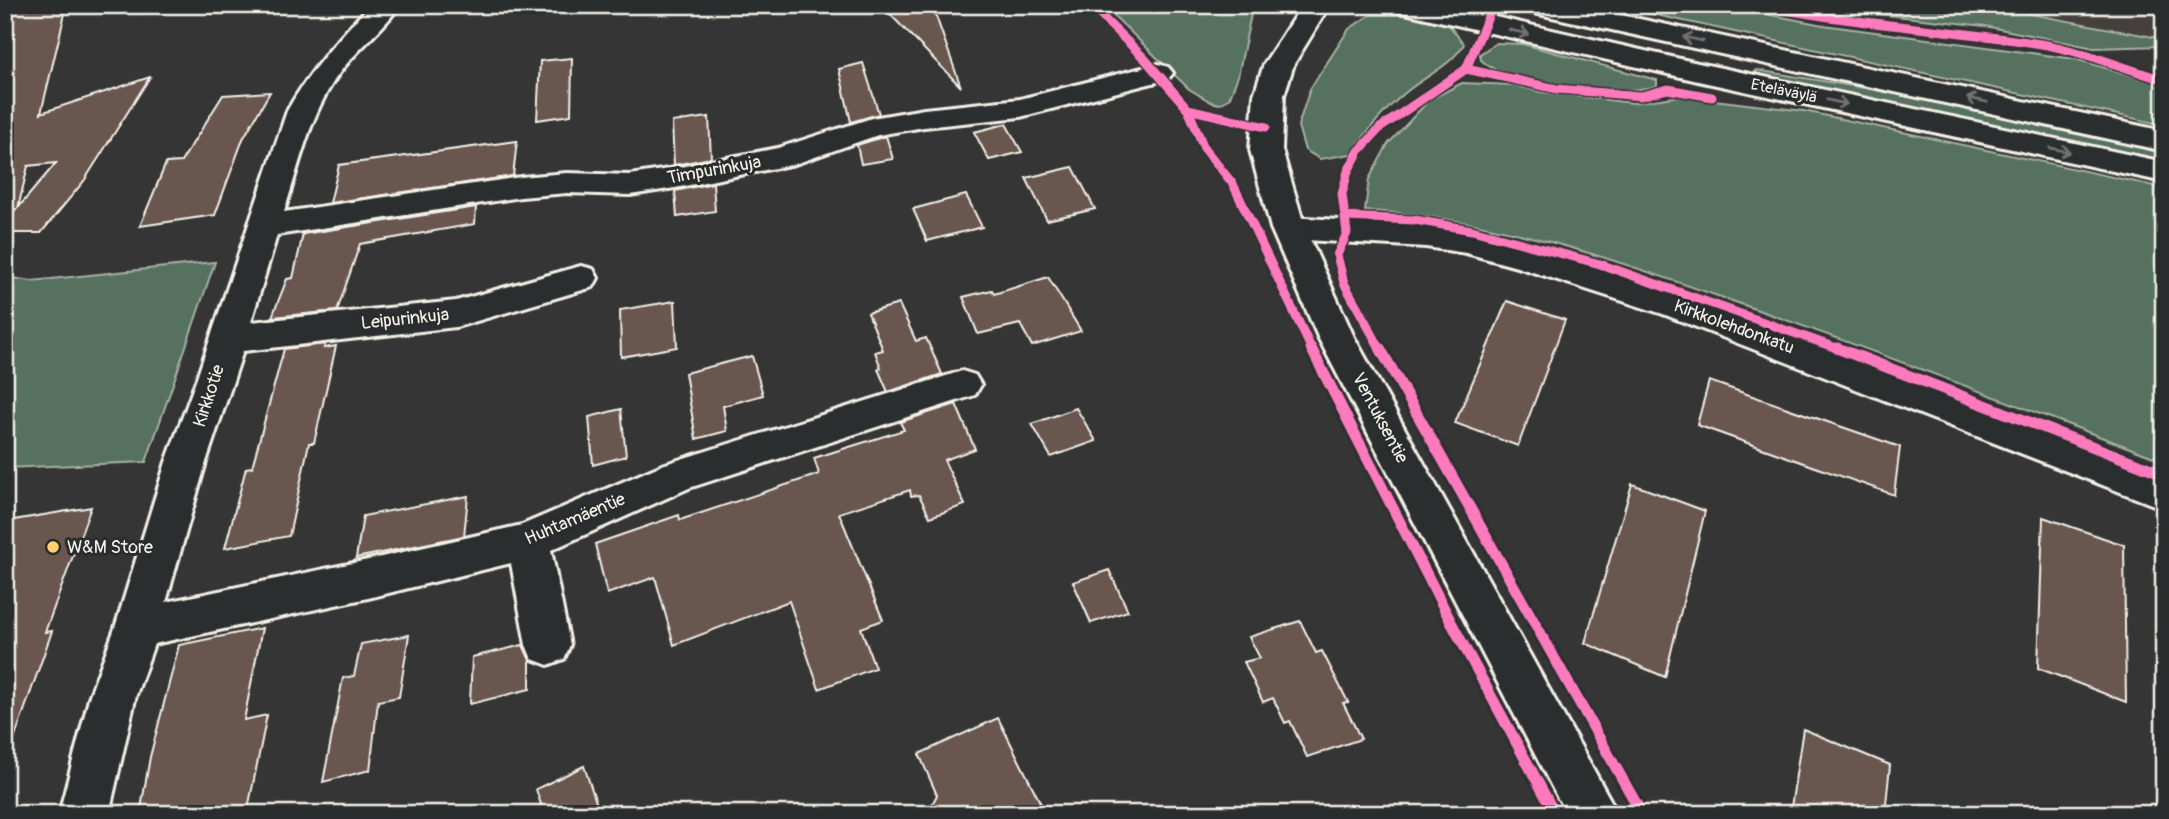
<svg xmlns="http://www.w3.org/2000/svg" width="2169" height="819" font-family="Pangolin,sans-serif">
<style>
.built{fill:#453f3d}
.green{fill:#577160;stroke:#a6b1a4;stroke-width:2}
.building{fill:#67574f;stroke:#f4f1e8;stroke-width:2;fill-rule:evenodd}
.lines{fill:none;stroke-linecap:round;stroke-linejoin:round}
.minor-casing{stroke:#f4f1e8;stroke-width:6}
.major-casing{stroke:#f4f1e8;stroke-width:6}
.highway-casing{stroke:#f4f1e8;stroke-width:6}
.minor{fill:#2a2d2e;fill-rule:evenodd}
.major{fill:#2a2d2e;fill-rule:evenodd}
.highway{fill:#2a2d2e;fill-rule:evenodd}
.cycleway-far1-casing{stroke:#2a2d2e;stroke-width:12}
.cycleway-casing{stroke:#2a2d2e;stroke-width:16}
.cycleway-far1{stroke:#fd7abc;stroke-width:9}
.cycleway{stroke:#fd7abc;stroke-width:11}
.oneway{stroke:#71726f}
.poi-dot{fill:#ffd166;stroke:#2a2d2e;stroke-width:2.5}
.labels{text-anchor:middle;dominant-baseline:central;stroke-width:6;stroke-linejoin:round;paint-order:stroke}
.far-street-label{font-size:16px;fill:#f4f1e8;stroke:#2a2d2e}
.street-label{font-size:18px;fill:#f4f1e8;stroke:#2a2d2e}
.poi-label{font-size:18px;fill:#f4f1e8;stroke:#2a2d2e;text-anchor:start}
</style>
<rect width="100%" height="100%" fill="#363535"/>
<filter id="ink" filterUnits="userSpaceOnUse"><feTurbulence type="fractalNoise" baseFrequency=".0143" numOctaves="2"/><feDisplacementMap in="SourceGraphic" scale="14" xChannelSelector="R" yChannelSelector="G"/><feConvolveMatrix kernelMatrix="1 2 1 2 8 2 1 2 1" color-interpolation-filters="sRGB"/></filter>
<g filter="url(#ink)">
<polygon class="built" points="1983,5 2164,5 2164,39"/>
<g class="green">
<polygon points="1103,5 1253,5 1238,76 1229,99 1219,104 1211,102 1189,89"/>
<polygon points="1610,5 1720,5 1823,25 2075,59 2164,85 2164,125"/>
<polygon points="1798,5 1983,5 2164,39 2164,46 2094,48 1985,26"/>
<path d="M1370 15H1408L1449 25 1464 44C1449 68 1426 75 1405 93 1383 111 1367 131 1351 154L1320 159 1305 150 1298 126 1310 89 1349 29Z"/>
<path d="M1496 43 1523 44 1657 80V86C1618 96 1511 89 1481 60L1480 54Z"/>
<polygon points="1756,70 1882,91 2164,152 2164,160 1755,76"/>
<path d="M1462 83 1514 85 1540 92 1633 103 1681 96 1804 111 2164 188V461C2022 407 1881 353 1738 303 1617 261 1494 216 1365 211L1369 179 1388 144 1429 100Z"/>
<polygon points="215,262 146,462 5,468 5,277 32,281"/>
</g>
<g class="building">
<path d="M11 5H67L41 113 150 77 84 181 41 233H5V222L16 209 5 208V24ZM56 163 18 208 28 166Z"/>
<polygon points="881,5 932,5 961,87"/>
<polygon points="572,58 571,115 537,120 540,61"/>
<polygon points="863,63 879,114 851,122 839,69"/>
<polygon points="270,92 243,139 215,215 140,226 166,163 181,162 223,95"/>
<polygon points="709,117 711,158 674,165 672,122"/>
<polygon points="1006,124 1022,152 989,160 974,132"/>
<polygon points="886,136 893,159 861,164 857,145"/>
<polygon points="517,141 513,176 330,203 339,165"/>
<polygon points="1073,167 1095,209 1047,220 1026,178"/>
<polygon points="713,183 715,211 677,217 675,191"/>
<polygon points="966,195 982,227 927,241 913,209"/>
<polygon points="476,207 475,224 360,244 337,311 272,317 287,279 293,278 303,234"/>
<polygon points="1048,277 1081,331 1032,346 1020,324 978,334 963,297 992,290 994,294"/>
<polygon points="675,301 677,347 621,357 620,310"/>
<polygon points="1507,301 1565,320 1518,446 1455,423"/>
<polygon points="899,304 916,341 926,338 942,374 888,392 878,369 881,368 875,352 883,350 868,313"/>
<polygon points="325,344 324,348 336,346 314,443 309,443 289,536 225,548 246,468 252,467 284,349"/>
<polygon points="752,356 763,395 723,406 727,431 696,439 685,373"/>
<polygon points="1709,381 1900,447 1894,495 1697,425"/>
<polygon points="956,404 975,449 944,460 965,505 930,517 919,495 911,496 910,490 839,513 883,620 861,628 875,668 819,689 789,601 674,645 655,577 607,594 595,544 679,515 680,520 819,474 814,458 904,430 900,422"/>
<polygon points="1076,408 1096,441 1051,457 1032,424"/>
<polygon points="621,409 626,456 593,465 589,417"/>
<polygon points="1632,484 1705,511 1665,677 1585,643"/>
<polygon points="468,496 464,536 356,558 363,516"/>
<polygon points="91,507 45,632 52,631 10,751 5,750 5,541 14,520"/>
<polygon points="2043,517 2124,545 2126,702 2038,668"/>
<polygon points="1109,570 1128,611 1091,623 1073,582"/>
<polygon points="1300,621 1316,653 1322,651 1348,702 1343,703 1361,739 1307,757 1290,721 1285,723 1273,698 1263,702 1244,662 1260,658 1249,637"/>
<polygon points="262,628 244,720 267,715 247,814 140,814 150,757 179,645"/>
<polygon points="409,635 399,697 378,701 370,770 323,782 343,678 354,676 361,644"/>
<polygon points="523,645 530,660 530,689 470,704 472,657"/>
<polygon points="998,718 1046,814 927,814 937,795 919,754"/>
<polygon points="1803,729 1890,765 1885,814 1790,814"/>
<polygon points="584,766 600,814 544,814 536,789"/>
</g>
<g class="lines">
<g class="minor-casing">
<g id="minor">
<path d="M370 5H400C380 34 350 54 332 84 308 122 298 169 284 212L521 177 567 173 630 175 675 168 778 148 872 118 924 109 1020 99 1158 64 1168 67 1173 73 1168 79 1020 117 924 127 878 135 795 164 675 188 630 195 567 193 521 197 277 235 251 322 456 301 581 266 593 269 598 278 593 287 456 327 243 351 206 462 166 602 368 560 522 525 662 465 962 371 975 375 981 385 975 395 689 488 551 550 570 645 564 659 548 665 532 659 526 645 511 563 368 598 154 644 136 695 109 814H59L90 695 115 628 166 462 197 378 287 111C310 70 338 39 370 5Z"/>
<polygon points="1288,217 1426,225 1466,231 1538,250 1689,296 2164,476 2164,509 1663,314 1517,267 1466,253 1426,247 1288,239 1276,236 1271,228 1276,220"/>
</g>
</g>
<g class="major-casing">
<polygon id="major" points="1302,5 1330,5 1294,64 1284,95 1282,150 1305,228 1354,337 1618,814 1566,814 1318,337 1271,228 1250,150 1254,95 1264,64"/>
</g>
<g class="highway-casing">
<g id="highway">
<polygon points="1391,5 1442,5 1698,63 2164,162 2164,182 1698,81 1405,13 1395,11"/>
<polygon points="1520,5 1574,5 2164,131 2164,151 1534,13 1524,11"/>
</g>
</g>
<use href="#minor" class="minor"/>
<use href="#major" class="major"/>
<use href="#highway" class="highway"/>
<g class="cycleway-far1-casing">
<g id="cycleway-far1">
<polyline points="1090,5 1144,58 1188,109 1266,127"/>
<path d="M1761 5C1855 25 1952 29 2047 45 2089 53 2123 68 2164 80"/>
<polyline points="1466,69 1557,89 1641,96 1668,89 1712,97"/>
<polyline points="1188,109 1204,148 1233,184 1312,350"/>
<polyline points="1345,217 1415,220 1472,230 1600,264 1842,350"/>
<polyline points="1381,350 1344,283 1337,255 1347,233 1342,194 1348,171 1359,151 1380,128 1466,69 1493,5"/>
</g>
</g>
<g class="cycleway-casing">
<g id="cycleway">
<polyline points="1311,348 1451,622 1555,814"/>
<polyline points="1380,348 1642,814"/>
<polyline points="1837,348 2164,474"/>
</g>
</g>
<use href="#cycleway-far1" class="cycleway-far1"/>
<use href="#cycleway" class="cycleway"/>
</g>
<defs><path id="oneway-shaft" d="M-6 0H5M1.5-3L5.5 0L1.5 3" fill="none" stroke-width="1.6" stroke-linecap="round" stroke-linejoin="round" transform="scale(1.75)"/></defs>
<g class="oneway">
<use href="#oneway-shaft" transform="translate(1519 32) rotate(13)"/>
<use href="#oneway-shaft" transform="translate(1693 39) rotate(-168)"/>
<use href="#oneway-shaft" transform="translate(1977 100) rotate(-168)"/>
<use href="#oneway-shaft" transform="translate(1837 102) rotate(12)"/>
<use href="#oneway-shaft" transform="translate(2060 150) rotate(12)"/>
</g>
</g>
<circle class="poi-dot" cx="53" cy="547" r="7"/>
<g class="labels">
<g class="far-street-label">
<text transform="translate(1784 91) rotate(12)">Eteläväylä</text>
</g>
<g class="street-label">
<text transform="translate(714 170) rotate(-10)">Timpurinkuja</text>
<text transform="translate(405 319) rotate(-6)">Leipurinkuja</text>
<text transform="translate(1734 327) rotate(20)">Kirkkolehdonkatu</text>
<text transform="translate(209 396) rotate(-72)">Kirkkotie</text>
<text transform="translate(1380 418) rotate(62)">Ventuksentie</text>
<text transform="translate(575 519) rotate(-23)">Huhtamäentie</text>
</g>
<g class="poi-label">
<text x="67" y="547">W&amp;M Store</text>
</g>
</g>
<rect width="2169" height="819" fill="none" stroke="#2a2d2e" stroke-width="28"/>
<rect x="14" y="14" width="2141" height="791" fill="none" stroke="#f4f1e8" stroke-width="2.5" filter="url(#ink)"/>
</svg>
